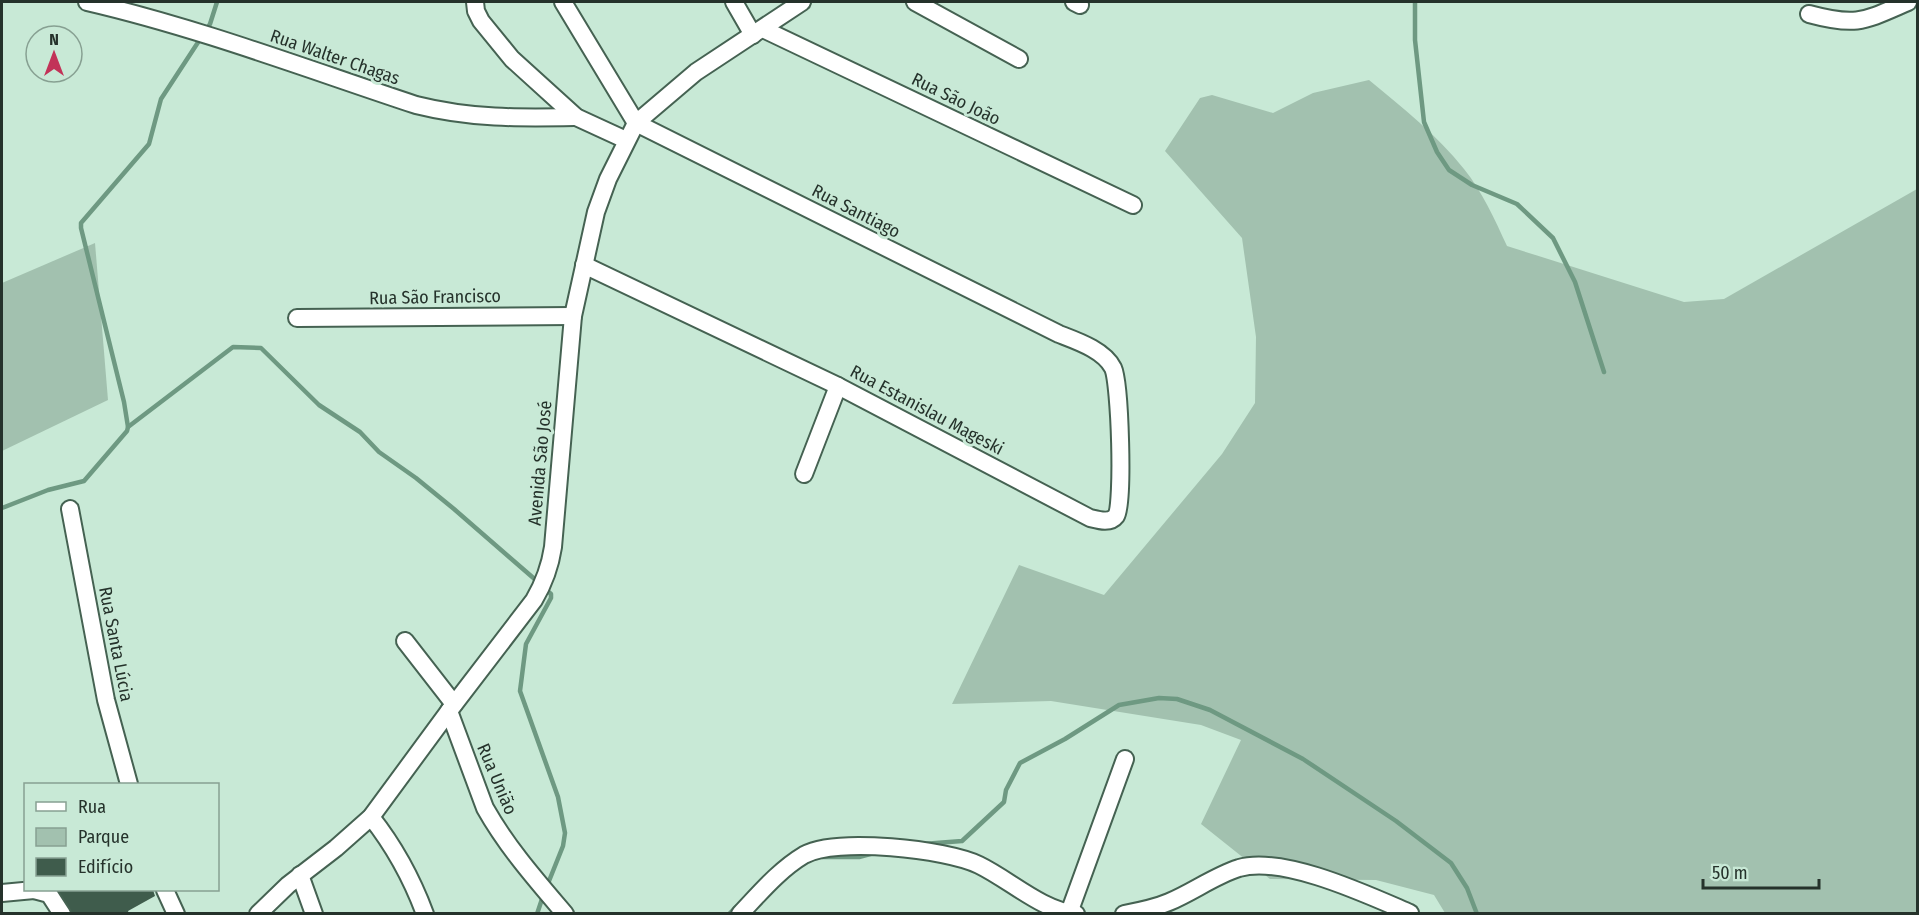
<svg xmlns="http://www.w3.org/2000/svg" width="1919" height="915" font-family="'Fira Sans Condensed',sans-serif">
<style>
.green{fill:#a2c1af}
.lines{fill:none;stroke-linecap:round;stroke-linejoin:round}
.stream{stroke:#6e9982;stroke-width:4.5}
.building{fill:#3f5c4c}
.minor-casing{stroke:#456252;stroke-width:20}
.minor{stroke:#fff;stroke-width:16}
.labels{text-anchor:middle;dominant-baseline:central;stroke-width:6;stroke-linejoin:round;paint-order:stroke}
.street-label{font-size:18px;fill:#25322b;stroke:#c8e9d6}
</style>
<rect width="100%" height="100%" fill="#c8e9d6"/>
<g class="green">
<path d="M1369 80C1403 108 1437 135 1464 169 1482 191 1495 220 1507 246L1684 302 1724 299 1917 189V913H1445L1434 895 1376 880 1270 879 1201 824 1241 740 1201 725 1051 701 952 704 1019 565 1104 595 1222 454 1255 403 1256 337 1242 238 1165 151 1200 98 1212 95 1273 113 1313 93Z"/>
<polygon points="95,243 108,400 2,451 2,283"/>
</g>
<g class="lines">
<g class="stream">
<polyline points="1415,2 1415,40 1424,122 1437,152 1449,170 1472,185 1517,204 1553,238 1575,282 1604,372"/>
<polyline points="128,427 124,402 81,228 81,223 149,144 161,99 210,24 217,2"/>
<polyline points="2,508 48,490 84,481 127,431 128,427 233,347 261,348 319,405 360,432 379,452 416,478 454,509 538,582"/>
<polyline points="544,588 551,594 551,598 526,644 520,691 558,797 565,833 563,846 547,886"/>
<polyline points="923,844 962,841 1004,802 1006,790 1020,763 1065,739 1119,705 1159,698 1177,699 1210,710 1303,759 1396,821 1451,863 1467,888 1477,914"/>
<polyline points="822,857 859,857 874,853"/>
<polyline points="537,914 543,896"/>
<polyline points="729,914 736,907"/>
</g>
</g>
<polygon class="building" points="57,890 153,890 155,896 128,911 129,914 70,914"/>
<g class="lines">
<g class="minor-casing">
<g id="minor">
<path d="M87 2C199 28 307 69 416 105 472 119 519 118 576 117"/>
<polyline points="475,2 476,11 481,21 512,59 576,117 626,140"/>
<path d="M563 2 636 123 1059 334C1077 341 1104 350 1113 368 1120 383 1124 504 1116 516 1110 524 1098 520 1090 518L838 386 584 265"/>
<polyline points="734,2 753,35"/>
<polyline points="915,2 1019,59"/>
<polyline points="1074,2 1080,5"/>
<path d="M1809 14C1857 27 1864 21 1908 2"/>
<polyline points="763,29 1133,205"/>
<polyline points="297,318 573,316"/>
<polyline points="804,474 838,386"/>
<polyline points="70,509 106,700 129,784"/>
<polyline points="405,641 454,704"/>
<path d="M449 711 485 808C507 847 536 880 565 914"/>
<path d="M371 817C394 846 412 879 425 914"/>
<polyline points="300,875 314,914"/>
<polyline points="34,890 49,894 62,914"/>
<polyline points="165,890 176,914"/>
<polyline points="2,893 34,890"/>
<polyline points="1069,913 1125,759"/>
<path d="M258 914 288 885 336 848 371 817 449 711 534 600C544 583 550 567 553 547L573 316 596 212 608 179 636 123 696 72 802 2"/>
<path d="M740 914C760 893 779 870 804 855 836 837 946 849 979 865 1010 880 1041 910 1076 914"/>
<path d="M1124 914C1140 911 1155 908 1169 902 1193 892 1214 876 1239 868 1283 855 1368 895 1410 913"/>
</g>
</g>
<use href="#minor" class="minor"/>
</g>
<g class="labels">
<g class="street-label">
<text transform="translate(335 57) rotate(19)">Rua Walter Chagas</text>
<text transform="translate(956 99) rotate(26)">Rua São João</text>
<text transform="translate(856 211) rotate(27)">Rua Santiago</text>
<text transform="translate(435 297) rotate(-1)">Rua São Francisco</text>
<text transform="translate(927 410) rotate(28)">Rua Estanislau Mageski</text>
<text transform="translate(540 463) rotate(-85)">Avenida São José</text>
<text transform="translate(116 644) rotate(79)">Rua Santa Lúcia</text>
<text transform="translate(497 779) rotate(67)">Rua União</text>
</g>
</g>
<rect width="1919" height="915" fill="none" stroke="#25322b" stroke-width="6"/>
<rect x="24" y="783" width="195" height="108" fill="#c8e9d6" stroke="#87a092" stroke-width="1.5"/>
<rect x="36" y="802" width="30" height="9" fill="#ffffff" stroke="#87a092" stroke-width="1.5"/>
<text x="78" y="813" font-size="18" fill="#25322b">Rua</text>
<rect x="36" y="828" width="30" height="18" fill="#a2c1af" stroke="#87a092" stroke-width="1.5"/>
<text x="78" y="843" font-size="18" fill="#25322b">Parque</text>
<rect x="36" y="858" width="30" height="18" fill="#3f5c4c" stroke="#87a092" stroke-width="1.5"/>
<text x="78" y="873" font-size="18" fill="#25322b">Edifício</text>
<g transform="translate(54 54)"><circle r="28" fill="#c8e9d6" stroke="#87a092" stroke-width="1.5"/>
<path d="M0-4.5L10 22L0 15L-10 22Z" fill="#c23358"/>
<text y="-9" font-size="16" font-weight="bold" text-anchor="middle" fill="#25322b">N</text>
</g>
<path d="M1703 879v9h116v-9" fill="none" stroke="#25322b" stroke-width="3"/>
<text x="1712" y="879" font-size="18" fill="#25322b" stroke="#c8e9d6" stroke-width="4.5" paint-order="stroke">50 m</text>
</svg>
